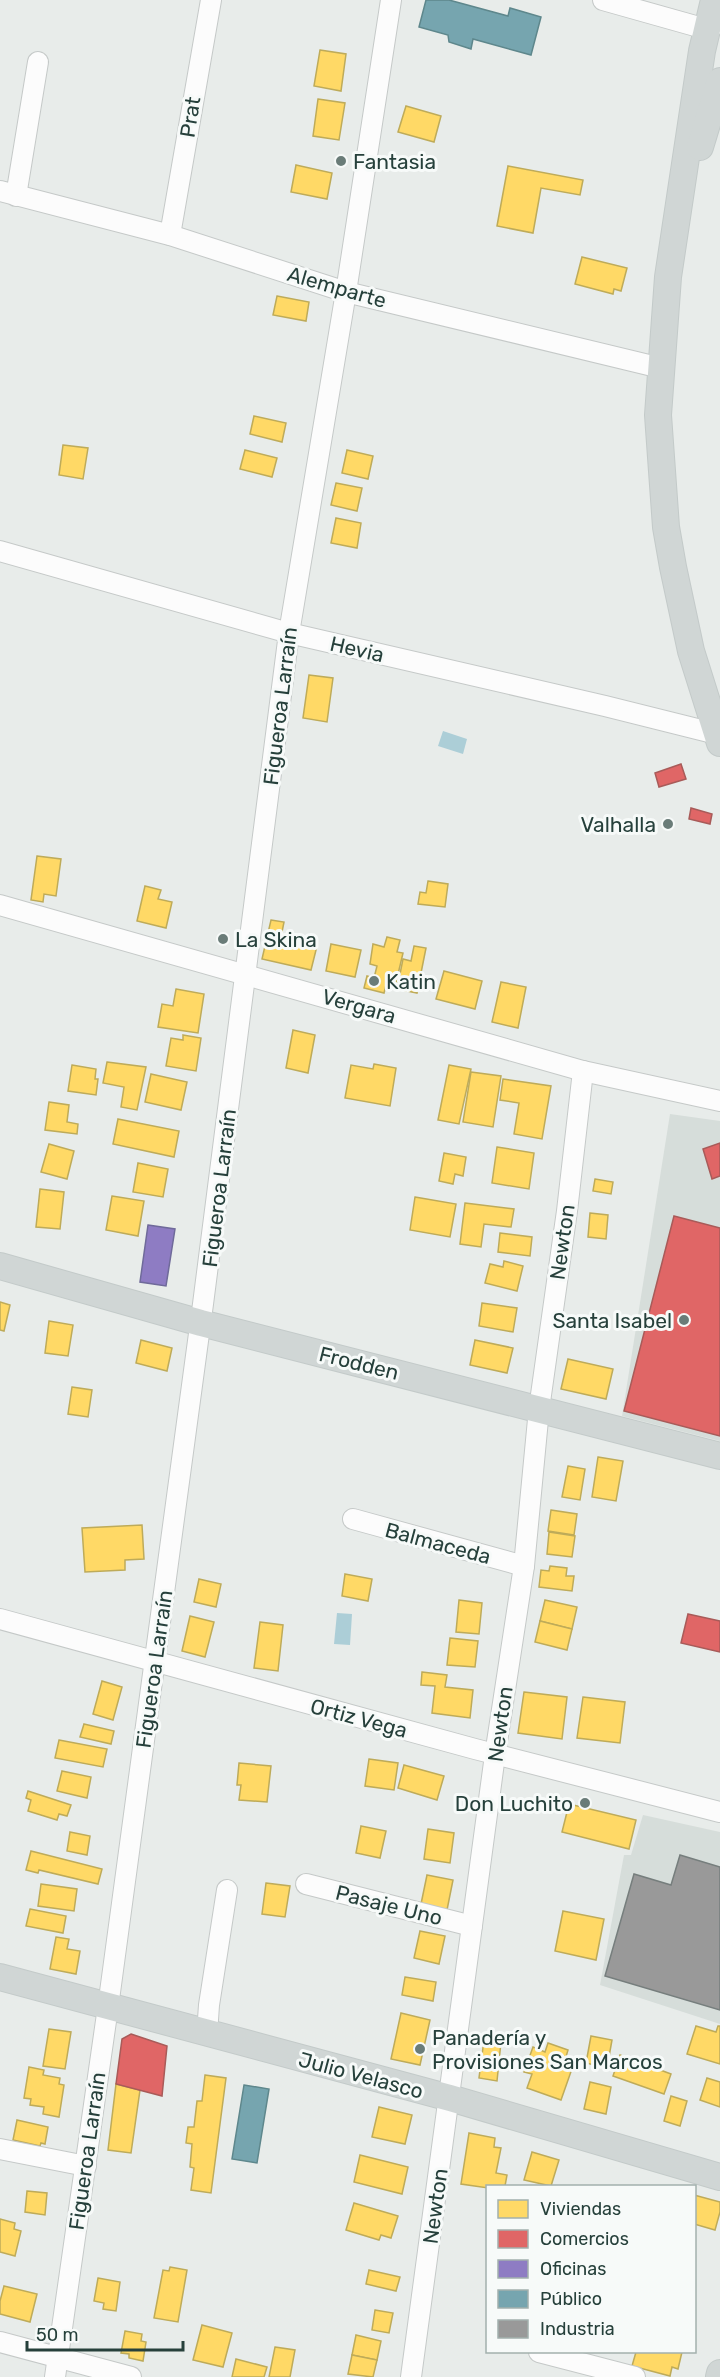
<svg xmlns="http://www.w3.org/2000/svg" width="720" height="2377" font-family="Rubik,sans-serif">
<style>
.built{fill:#d6ddda}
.water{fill:#acced7}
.homes{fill:#ffd966;stroke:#beab59;stroke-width:1.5}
.shops{fill:#e06666;stroke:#a85b59;stroke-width:1.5}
.offices{fill:#8e7cc3;stroke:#6f6a9a;stroke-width:1.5}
.public{fill:#76a5af;stroke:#5e878c;stroke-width:1.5}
.industry{fill:#999;stroke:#767e7d;stroke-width:1.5}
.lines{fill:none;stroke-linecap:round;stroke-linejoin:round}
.minor-casing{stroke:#c5c9c8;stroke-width:22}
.major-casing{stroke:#c3cac9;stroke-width:28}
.minor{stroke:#fcfcfc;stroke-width:20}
.major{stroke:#d0d6d5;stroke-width:26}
.poi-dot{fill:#6a7c78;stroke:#f7faf9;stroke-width:2}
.labels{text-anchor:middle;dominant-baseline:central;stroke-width:6;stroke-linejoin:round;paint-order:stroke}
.street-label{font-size:21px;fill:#26403b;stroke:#f7faf9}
.poi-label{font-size:21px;fill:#26403b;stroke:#f7faf9;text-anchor:start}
</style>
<rect width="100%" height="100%" fill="#e8ecea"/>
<g class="built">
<polygon points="670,1114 720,1121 720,1441 622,1416"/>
<polygon points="643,1815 720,1832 720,2024 600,1985 624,1855 631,1855"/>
</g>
<g class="water">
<polygon points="443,731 467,739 463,754 438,746"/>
<polygon points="337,1613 352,1614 350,1645 334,1644"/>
</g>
<g class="homes">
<polygon points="320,50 346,54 341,91 314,86"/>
<polygon points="318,99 345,103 339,140 313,136"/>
<polygon points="406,106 441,116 434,142 398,132"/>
<polygon points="296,165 332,173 327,199 291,192"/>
<polygon points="508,166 583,180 580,195 541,188 533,233 497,226"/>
<polygon points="582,257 627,268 621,291 614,289 613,294 575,284"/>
<polygon points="277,296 309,302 306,321 273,315"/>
<polygon points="254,416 286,423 282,442 250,434"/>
<polygon points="63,445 88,448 83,479 59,475"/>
<polygon points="245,450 277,458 272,477 240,469"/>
<polygon points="347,450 373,456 368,479 342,473"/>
<polygon points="336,483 362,488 357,511 331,505"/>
<polygon points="336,518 361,523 357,548 331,543"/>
<polygon points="309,675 333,678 327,722 303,718"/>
<polygon points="37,856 61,859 56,896 44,894 43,902 31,900"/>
<polygon points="428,881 448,884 445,907 418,904 420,892 426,893"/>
<polygon points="145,886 161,890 158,899 172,902 166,928 137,921"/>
<polygon points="271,920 284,922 281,937 317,946 311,970 262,959"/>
<polygon points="387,937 400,940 397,952 403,953 395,987 386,985 384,993 364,988 367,976 374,978 377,966 370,964 373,944 384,947"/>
<polygon points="331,944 361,950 355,977 326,971"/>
<polygon points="414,946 426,948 417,993 397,989 403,959 411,961"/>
<polygon points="444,971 482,981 475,1009 436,999"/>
<polygon points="501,982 526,987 518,1028 492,1022"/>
<polygon points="176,989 204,994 198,1033 158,1027 162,1004 173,1006"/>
<polygon points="293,1030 315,1035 308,1073 286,1068"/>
<polygon points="183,1035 201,1038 196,1071 166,1066 171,1038 183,1040"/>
<polygon points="107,1062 146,1067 137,1110 121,1107 124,1087 103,1083"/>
<polygon points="374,1064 396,1068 390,1106 345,1098 351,1065 373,1069"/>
<polygon points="72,1065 96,1069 95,1079 98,1079 96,1095 68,1091"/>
<polygon points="449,1065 471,1069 459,1124 438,1120"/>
<polygon points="471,1072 501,1076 493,1127 463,1122"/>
<polygon points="151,1074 187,1082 181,1110 145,1102"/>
<polygon points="503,1079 551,1086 542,1139 514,1134 519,1103 500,1100"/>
<polygon points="49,1102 69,1105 67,1122 78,1124 77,1134 45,1130"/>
<polygon points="118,1119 179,1131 174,1157 113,1144"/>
<polygon points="49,1144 74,1151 67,1179 41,1172"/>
<polygon points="497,1147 534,1153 529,1189 492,1183"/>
<polygon points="444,1153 466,1157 463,1176 455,1174 453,1184 439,1181"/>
<polygon points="138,1163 168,1169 163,1197 133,1192"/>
<polygon points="595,1179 613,1182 611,1194 593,1191"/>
<polygon points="40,1189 64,1192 60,1229 36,1227"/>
<polygon points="112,1196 144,1201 138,1236 106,1230"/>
<polygon points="415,1197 456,1204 450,1237 410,1230"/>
<polygon points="465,1203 514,1209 511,1227 484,1224 481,1247 460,1244"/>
<polygon points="590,1213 608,1215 606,1239 588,1237"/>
<polygon points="500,1233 532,1237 530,1256 498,1252"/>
<polygon points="504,1261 523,1266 517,1291 485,1283 490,1264 503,1267"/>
<polygon points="0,1302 10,1305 4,1331 0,1330"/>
<polygon points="482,1303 517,1308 513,1332 479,1326"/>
<polygon points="49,1321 73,1325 68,1356 45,1353"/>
<polygon points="141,1340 172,1348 167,1371 136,1363"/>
<polygon points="475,1340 513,1348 507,1373 470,1365"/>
<polygon points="568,1359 613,1369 606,1399 561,1389"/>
<polygon points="72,1387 92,1390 88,1417 68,1414"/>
<polygon points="598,1457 623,1461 616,1501 592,1497"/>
<polygon points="568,1466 585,1469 580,1500 562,1497"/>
<polygon points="551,1510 577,1514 574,1535 548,1531"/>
<polygon points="142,1525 144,1559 125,1560 125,1570 85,1572 82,1528"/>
<polygon points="549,1532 575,1536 572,1557 547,1554"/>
<polygon points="550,1566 567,1568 566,1576 574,1576 572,1591 539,1587 541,1570 549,1571"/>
<polygon points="345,1574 372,1579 368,1601 342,1596"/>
<polygon points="199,1579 221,1584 216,1607 194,1602"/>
<polygon points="459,1600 482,1603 479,1634 456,1632"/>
<polygon points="545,1600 577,1607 572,1629 540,1621"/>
<polygon points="190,1616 214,1622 205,1657 182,1651"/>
<polygon points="540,1621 572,1629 567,1650 535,1642"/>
<polygon points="260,1622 283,1625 278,1671 254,1668"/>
<polygon points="450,1638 478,1641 475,1667 447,1665"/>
<polygon points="422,1672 447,1675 445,1687 473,1690 470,1718 432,1713 435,1686 421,1685"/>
<polygon points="102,1681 122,1687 113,1720 93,1714"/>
<polygon points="524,1692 567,1697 562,1739 518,1733"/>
<polygon points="583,1697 625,1702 620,1743 577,1738"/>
<polygon points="84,1724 114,1731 111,1744 80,1737"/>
<polygon points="59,1740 107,1749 103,1767 55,1758"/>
<polygon points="369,1759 398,1763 394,1790 365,1786"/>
<polygon points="239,1763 271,1766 267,1802 239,1800 241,1785 237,1785"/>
<polygon points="404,1765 444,1776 437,1800 398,1788"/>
<polygon points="62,1771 91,1777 87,1798 57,1791"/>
<polygon points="28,1791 71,1805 67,1816 59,1814 57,1820 28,1811 31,1800 26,1798"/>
<polygon points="569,1804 636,1820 629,1849 562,1832"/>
<polygon points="361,1826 386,1831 380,1858 356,1853"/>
<polygon points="428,1829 454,1833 450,1863 424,1859"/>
<polygon points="70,1832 90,1836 87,1855 67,1851"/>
<polygon points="31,1851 102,1869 98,1884 39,1870 38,1873 26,1870"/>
<polygon points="427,1875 453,1880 447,1910 421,1904"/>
<polygon points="266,1883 290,1886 285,1917 262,1914"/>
<polygon points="41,1884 77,1889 74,1911 38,1906"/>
<polygon points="30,1909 66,1916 63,1933 26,1926"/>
<polygon points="563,1911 604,1919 596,1960 555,1951"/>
<polygon points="420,1931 445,1936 439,1964 414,1958"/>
<polygon points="56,1937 69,1939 67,1949 80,1951 76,1974 50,1969"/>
<polygon points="405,1977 436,1982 433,2001 402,1995"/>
<polygon points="401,2013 430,2020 420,2065 391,2059"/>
<polygon points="696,2026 716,2032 718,2026 720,2026 720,2064 687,2054"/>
<polygon points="49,2029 71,2032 65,2069 43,2066"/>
<polygon points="591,2036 612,2040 607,2068 586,2063"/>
<polygon points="484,2040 501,2042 497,2081 479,2078"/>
<polygon points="548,2043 568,2050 565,2060 574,2063 561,2100 527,2088 532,2074 524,2072 533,2047 545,2052"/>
<polygon points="620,2055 671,2074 664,2094 613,2076"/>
<polygon points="29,2067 44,2070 43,2075 60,2078 59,2084 64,2085 59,2117 43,2114 44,2107 30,2105 31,2099 24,2098"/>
<polygon points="205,2075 226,2078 211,2193 191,2190 194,2168 190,2167 192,2144 186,2143 188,2127 194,2127 197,2101 202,2101"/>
<polygon points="707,2078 720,2082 720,2107 700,2100"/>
<polygon points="590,2082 611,2087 606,2114 584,2109"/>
<polygon points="116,2084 140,2090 131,2153 108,2150"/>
<polygon points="671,2096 687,2101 680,2126 664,2121"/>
<polygon points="379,2107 412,2115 405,2144 372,2137"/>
<polygon points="17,2120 48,2127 45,2144 41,2143 40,2146 13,2140"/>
<polygon points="469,2133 495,2138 494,2147 501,2148 496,2173 507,2175 505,2186 488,2186 488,2188 461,2184"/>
<polygon points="532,2152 559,2160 551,2186 524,2180"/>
<polygon points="360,2155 408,2167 402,2194 354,2182"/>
<polygon points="27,2191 47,2193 45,2215 25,2212"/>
<polygon points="694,2195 720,2202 720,2212 715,2230 694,2224"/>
<polygon points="354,2203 398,2216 391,2238 381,2235 379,2240 346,2230"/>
<polygon points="0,2219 15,2223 14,2229 21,2231 15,2256 0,2252"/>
<polygon points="170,2267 187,2270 178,2322 154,2318 163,2270 169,2271"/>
<polygon points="369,2270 400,2277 396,2291 366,2284"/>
<polygon points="98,2278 120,2282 116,2311 103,2309 104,2303 94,2301"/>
<polygon points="4,2286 37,2294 30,2322 0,2314 0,2301"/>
<polygon points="375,2310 393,2313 389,2333 372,2330"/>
<polygon points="202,2325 232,2333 223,2367 193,2360"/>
<polygon points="125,2331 142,2334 141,2341 146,2342 143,2361 129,2358 129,2354 121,2353"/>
<polygon points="356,2335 381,2341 377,2360 352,2355"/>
<polygon points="275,2347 295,2350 290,2377 269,2377"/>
<polygon points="636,2352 682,2352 678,2369 672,2367 670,2376 632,2366"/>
<polygon points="352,2355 377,2360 373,2377 348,2374"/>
<polygon points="236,2359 267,2367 264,2377 232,2377"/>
</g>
<g class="shops">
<polygon points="681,764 686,779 659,787 655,773"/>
<polygon points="691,808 712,814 710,824 689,819"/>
<polygon points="720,1143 720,1176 712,1179 703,1149"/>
<polygon points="674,1216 720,1228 720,1436 624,1411"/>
<polygon points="688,1614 720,1621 720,1652 681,1643"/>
<polygon points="131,2034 167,2046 162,2096 116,2084 122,2039"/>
</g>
<polygon class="offices" points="148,1225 175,1229 166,1286 140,1282"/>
<g class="public">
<polygon points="426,0 449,0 508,16 510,8 541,17 531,55 473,39 471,49 449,42 448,35 419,27"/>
<polygon points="244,2085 269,2089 257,2163 232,2159"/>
</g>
<polygon class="industry" points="680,1855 720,1867 720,2010 605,1976 634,1874 671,1885"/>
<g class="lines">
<g class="minor-casing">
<g id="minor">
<polyline points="603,0 706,29 718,23"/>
<polyline points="0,191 170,235 346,292 661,368"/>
<polyline points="16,196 38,62"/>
<polyline points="170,235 211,0"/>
<polyline points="0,551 289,633 605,706 717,734"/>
<polyline points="0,905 583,1071 720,1101"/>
<polyline points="353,1519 524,1566"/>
<polyline points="0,1619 475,1749 720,1812"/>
<polyline points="306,1884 472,1926"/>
<polyline points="207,2034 209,2005 227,1890"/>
<polyline points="0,2149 86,2166"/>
<polyline points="0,2342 131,2377"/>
<polyline points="539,2352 635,2377"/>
<polyline points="55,2377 108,2007 203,1304 289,633 346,292 391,0"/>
<polyline points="411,2377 495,1755 524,1566 539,1409 567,1211 583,1071"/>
</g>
</g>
<g class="major-casing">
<g id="major">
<polyline points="714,0 702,51 668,277 658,415 666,527 673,567 691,651 720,743"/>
<polyline points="700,147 720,81"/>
<polyline points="0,1266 201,1323 720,1456"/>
<polyline points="0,1977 450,2098 720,2177"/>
<polyline points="719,2377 720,2373"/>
</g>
</g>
<use href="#minor" class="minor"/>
<use href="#major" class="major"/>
</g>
<g class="poi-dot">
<circle cx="341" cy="161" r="6"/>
<circle cx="668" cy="824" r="6"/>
<circle cx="223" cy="939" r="6"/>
<circle cx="374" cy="981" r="6"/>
<circle cx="684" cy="1320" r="6"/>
<circle cx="585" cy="1803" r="6"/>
<circle cx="420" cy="2049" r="6"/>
</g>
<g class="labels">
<g class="street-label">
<text transform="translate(190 117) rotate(-81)">Prat</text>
<text transform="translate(337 287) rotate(16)">Alemparte</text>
<text transform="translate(357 649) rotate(13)">Hevia</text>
<text transform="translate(280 706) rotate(-83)">Figueroa Larraín</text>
<text transform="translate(359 1006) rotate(16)">Vergara</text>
<text transform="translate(219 1188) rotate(-83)">Figueroa Larraín</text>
<text transform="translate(562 1242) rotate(-82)">Newton</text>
<text transform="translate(359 1363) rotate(14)">Frodden</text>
<text transform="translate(438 1543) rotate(15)">Balmaceda</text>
<text transform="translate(154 1669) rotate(-82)">Figueroa Larraín</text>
<text transform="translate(359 1718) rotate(15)">Ortiz Vega</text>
<text transform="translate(500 1724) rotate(-82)">Newton</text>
<text transform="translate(389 1905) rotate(14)">Pasaje Uno</text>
<text transform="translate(361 2075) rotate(15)">Julio Velasco</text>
<text transform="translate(87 2151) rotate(-82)">Figueroa Larraín</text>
<text transform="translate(435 2206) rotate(-82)">Newton</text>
</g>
<g class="poi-label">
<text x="353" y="161">Fantasia</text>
<text x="656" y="824" text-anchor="end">Valhalla</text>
<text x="235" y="939">La Skina</text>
<text x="386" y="981">Katin</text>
<text x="672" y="1320" text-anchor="end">Santa Isabel</text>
<text x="573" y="1803" text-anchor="end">Don Luchito</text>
<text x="432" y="2037">Panadería y<tspan x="432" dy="24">Provisiones San Marcos</tspan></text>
</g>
</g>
<rect x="486" y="2185" width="210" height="168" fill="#f7faf9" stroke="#a3b0ad" stroke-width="1.5"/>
<rect x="498" y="2200" width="30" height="18" fill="#ffd966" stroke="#a3b0ad" stroke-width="1.5"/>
<text x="540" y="2215" font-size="18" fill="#26403b">Viviendas</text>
<rect x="498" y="2230" width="30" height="18" fill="#e06666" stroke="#a3b0ad" stroke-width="1.5"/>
<text x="540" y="2245" font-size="18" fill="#26403b">Comercios</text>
<rect x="498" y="2260" width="30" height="18" fill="#8e7cc3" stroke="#a3b0ad" stroke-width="1.5"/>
<text x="540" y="2275" font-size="18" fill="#26403b">Oficinas</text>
<rect x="498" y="2290" width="30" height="18" fill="#76a5af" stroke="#a3b0ad" stroke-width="1.5"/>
<text x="540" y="2305" font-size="18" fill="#26403b">Público</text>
<rect x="498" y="2320" width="30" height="18" fill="#999999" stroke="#a3b0ad" stroke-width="1.5"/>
<text x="540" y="2335" font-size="18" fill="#26403b">Industria</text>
<path d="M27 2341v9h156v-9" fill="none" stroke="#26403b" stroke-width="3"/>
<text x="36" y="2341" font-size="18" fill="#26403b" stroke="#f7faf9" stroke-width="4.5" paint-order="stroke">50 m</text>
</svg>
